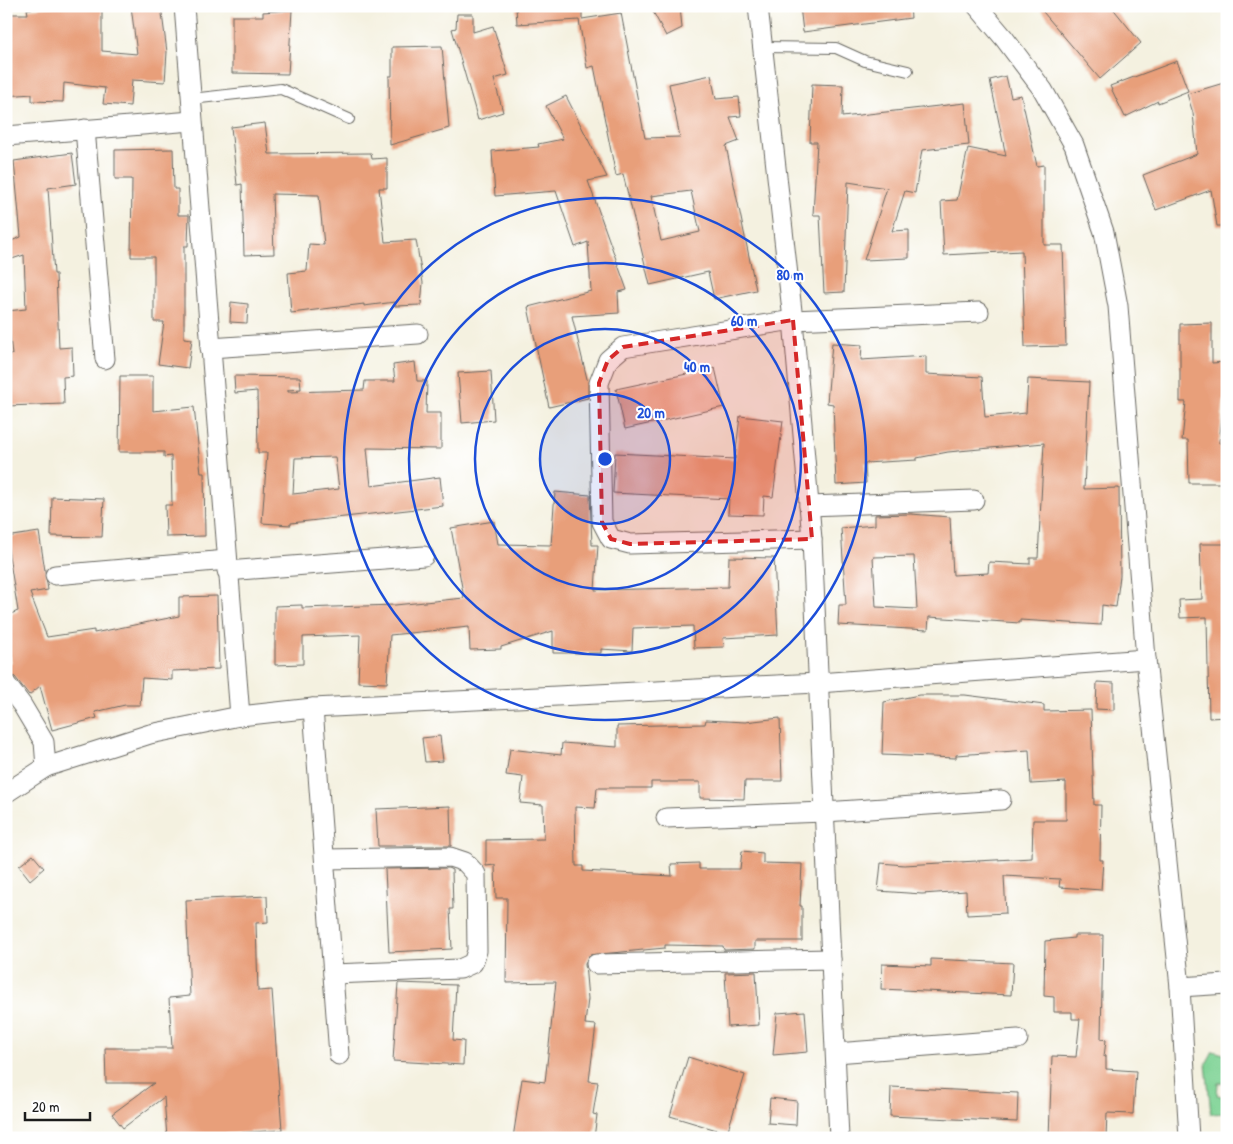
<svg xmlns="http://www.w3.org/2000/svg" width="1233" height="1144" font-family="'Patrick Hand',sans-serif">
<style>
.green{fill:#7fd395;stroke:#4e7858}
.building{fill:#e89f7a;fill-rule:evenodd}
.lines{fill:none;stroke-linecap:round;stroke-linejoin:round}
.lane-casing{stroke:#686761;stroke-width:12}
.street-casing{stroke:#686761;stroke-width:21}
.lane{stroke:#fff;stroke-width:10}
.street{stroke:#fff;stroke-width:19}
.marked{fill:#d62828;fill-opacity:0.2;stroke:#d62828;stroke-width:4;stroke-dasharray:10 6;stroke-linejoin:round}
.ring{fill:none;stroke:#1d4ed8;stroke-width:2.5}
.centre{fill:#1d4ed8;stroke:#fff;stroke-width:2.5}
.ring-label{font-size:15px;text-anchor:middle;font-weight:bold;fill:#1d4ed8;stroke:#fff;stroke-width:4;stroke-linejoin:round;paint-order:stroke}
</style>
<rect width="100%" height="100%" fill="#fff"/>
<filter id="ink" filterUnits="userSpaceOnUse"><feTurbulence type="fractalNoise" baseFrequency=".02" numOctaves="2"/><feDisplacementMap in="SourceGraphic" scale="10" xChannelSelector="R" yChannelSelector="G"/><feConvolveMatrix kernelMatrix="1 2 1 2 8 2 1 2 1" color-interpolation-filters="sRGB"/></filter>
<filter id="wash" filterUnits="userSpaceOnUse"><feTurbulence type="fractalNoise" baseFrequency=".0096" numOctaves="4" result="noise"/><feDisplacementMap in="SourceGraphic" scale="20" xChannelSelector="R" yChannelSelector="G"/><feGaussianBlur stdDeviation="1.12" result="paint"/><feColorMatrix in="noise" values="0 0 0 0 0 0 0 0 0 0 0 0 0 0 0 0 0 1.4 0 .05"/><feComposite in="paint" operator="in"/></filter>
<g filter="url(#wash)">
<rect width="100%" height="100%" fill="#f4f1e0"/>
<polygon class="green" points="1213,1051 1227,1055 1227,1083 1218,1083 1217,1095 1227,1097 1227,1113 1211,1114 1206,1064"/>
<g id="blocks">
<g class="building">
<polygon points="59,6 102,6 102,51 137,54 131,6 161,6 167,52 165,82 132,80 130,106 103,104 105,88 64,83 63,102 32,101 32,94 6,96 6,14 28,14 27,9"/>
<path d="M516 6H582V19L621 13 645 138 680 137 669 84 711 75 716 99 739 97 741 116 730 117 739 141 726 146 756 290 714 299 708 272 650 285 623 174 616 176 594 66 587 68 579 20 517 24ZM691 191 700 232 661 241 651 196Z"/>
<polygon points="650,6 680,6 682,28 666,36"/>
<polygon points="800,6 910,6 911,18 803,32"/>
<polygon points="1038,6 1111,6 1141,43 1100,79"/>
<polygon points="292,10 288,74 232,73 232,16 263,16 263,12"/>
<polygon points="457,14 473,14 473,32 493,26 508,75 494,79 503,112 478,120 452,29 456,28"/>
<polygon points="442,46 449,128 390,145 389,76 392,76 392,47"/>
<polygon points="1177,61 1188,91 1158,103 1158,101 1125,117 1110,86"/>
<polygon points="1006,76 1011,97 1021,95 1037,166 1044,165 1044,245 1063,245 1066,346 1025,347 1022,251 944,255 941,201 957,200 968,148 1006,156 990,80"/>
<polygon points="1227,82 1227,226 1217,226 1211,190 1156,210 1143,175 1197,154 1193,113 1187,94"/>
<polygon points="812,84 843,85 842,117 965,103 969,145 922,150 915,193 905,191 892,231 909,230 909,258 864,260 887,188 848,182 844,292 824,293 820,215 813,215 817,142 810,142"/>
<polygon points="566,96 607,177 588,181 627,290 618,292 619,313 572,316 588,383 588,398 549,407 528,307 591,291 588,242 575,247 556,191 495,196 492,151 539,147 538,144 563,139 546,106"/>
<polygon points="265,123 269,154 371,153 372,159 387,158 387,188 379,188 385,242 416,240 423,283 421,305 395,306 395,302 364,306 364,304 291,313 288,273 307,271 309,244 324,245 319,195 272,194 274,254 244,255 242,184 237,185 231,127"/>
<polygon points="173,149 174,189 178,189 178,215 189,215 188,246 184,246 184,338 192,339 188,368 158,364 164,322 154,322 154,257 131,257 132,179 115,179 115,150"/>
<polygon points="72,153 76,184 48,188 54,274 56,274 59,348 72,347 73,376 63,377 64,404 6,406 6,354 12,355 7,311 26,309 24,255 6,261 6,243 21,237 14,161"/>
<polygon points="231,302 248,304 247,323 230,322"/>
<polygon points="1212,323 1212,363 1227,362 1227,391 1225,391 1219,443 1222,443 1223,483 1189,483 1188,440 1182,440 1186,402 1180,402 1180,324"/>
<path d="M832 343 862 345 861 360 926 356V374L982 377 985 417 1026 413 1028 379 1089 382 1084 489 1119 488 1120 576 1116 607 1102 605 1101 625 1020 620V623L929 617 928 630 838 625 839 605H846L841 528 875 525V515L911 514 950 517 953 575 988 573 989 562 1030 564V558H1038L1044 443 948 452 917 458V460L865 463 866 483 836 485 833 404 827 403ZM914 556 917 609 876 607 873 557Z"/>
<path d="M415 362 417 381H427L426 413H441V449L367 448 371 486 440 477 443 506 291 523V525L262 523 267 453H258L257 391 235 393 234 376 300 377 301 389 288 390V392L364 390 365 381H395L393 365ZM335 457 339 489 293 494 295 458Z"/>
<polygon points="715,368 724,407 625,429 616,389"/>
<polygon points="491,371 494,420 462,423 458,373"/>
<polygon points="120,376 153,376 153,411 194,407 201,473 204,473 205,536 166,537 165,505 172,505 171,456 164,457 164,452 119,452"/>
<polygon points="740,416 783,421 773,497 764,496 763,515 728,514 729,499 613,493 615,453 735,459"/>
<polygon points="555,492 590,495 592,545 598,545 595,590 728,587 729,557 774,558 778,635 723,638 724,647 694,648 693,626 633,628 632,651 601,649 601,653 553,653 553,631 501,647 501,649 470,650 469,627 390,635 387,683 358,682 360,635 303,637 303,664 275,665 275,606 302,605 302,608 395,605 464,598 451,528 494,521 498,544 551,545"/>
<polygon points="52,497 104,499 102,537 51,536"/>
<polygon points="39,532 48,590 30,593 47,637 94,630 94,633 179,616 179,597 217,596 219,669 172,671 172,680 142,678 140,705 125,705 95,712 97,718 52,730 40,686 29,695 15,677 6,673 6,664 12,662 6,649 6,616 18,611 6,537"/>
<polygon points="1200,544 1227,544 1227,717 1209,718 1207,617 1180,618 1179,600 1202,599"/>
<polygon points="1097,682 1114,683 1114,710 1096,709"/>
<polygon points="919,695 965,695 1044,705 1044,711 1091,710 1094,805 1101,805 1100,860 1103,860 1101,890 1059,887 1060,879 1004,876 1006,913 967,915 966,891 922,894 878,891 881,863 904,865 1032,858 1033,820 1066,820 1066,782 1031,784 1029,750 956,755 956,758 882,755 884,702"/>
<polygon points="780,718 782,781 745,781 744,799 700,798 700,782 651,782 651,788 597,788 595,808 575,807 576,866 583,866 583,871 672,876 671,864 699,863 699,869 740,869 742,851 763,853 763,863 802,864 800,906 802,906 802,941 755,941 755,949 724,950 723,946 665,945 665,948 590,955 585,964 588,999 585,1024 596,1025 589,1081 598,1082 593,1114 597,1115 594,1138 513,1138 522,1079 545,1082 556,982 506,983 507,898 496,898 495,865 486,866 486,840 544,839 543,805 520,803 523,777 506,775 510,749 561,755 562,743 617,747 617,726 705,724 706,720 745,722"/>
<polygon points="440,736 443,761 425,762 422,738"/>
<polygon points="450,806 451,846 378,846 376,809"/>
<polygon points="33,855 44,868 30,880 19,866"/>
<polygon points="448,868 452,870 453,909 450,909 452,949 389,952 385,869"/>
<polygon points="267,896 268,922 256,923 258,991 272,990 282,1130 167,1138 164,1097 123,1128 112,1114 154,1083 106,1083 105,1048 172,1048 169,998 190,996 186,900"/>
<polygon points="1074,935 1103,935 1101,1039 1106,1040 1104,1057 1106,1057 1106,1069 1136,1071 1133,1114 1107,1113 1106,1138 1049,1137 1052,1056 1076,1057 1080,1019 1072,1019 1072,1012 1054,1012 1054,997 1044,996 1045,941 1074,938"/>
<polygon points="931,959 1013,963 1011,995 881,989 882,964 931,966"/>
<polygon points="756,972 759,1025 728,1027 725,973"/>
<polygon points="398,983 456,985 453,1040 464,1041 463,1065 393,1061"/>
<polygon points="805,1011 808,1052 773,1055 777,1013"/>
<polygon points="688,1057 745,1075 727,1133 670,1116"/>
<polygon points="891,1087 1018,1093 1017,1122 890,1116"/>
<polygon points="770,1098 797,1101 796,1125 768,1123"/>
</g>
</g>
</g>
<g filter="url(#ink)">
<use href="#blocks" fill-opacity="0" stroke="#686761" stroke-width="1"/>
<g class="lines">
<g class="lane-casing">
<g id="lane">
<polyline points="763,47 836,48 865,61 908,71"/>
<polyline points="191,99 281,89 349,119"/>
</g>
</g>
<g class="street-casing">
<g id="street">
<polyline points="184,6 240,716"/>
<polyline points="758,6 793,320 812,539 839,1138"/>
<polyline points="977,6 1004,38 1043,90 1074,145 1104,232 1118,306 1146,659 1180,987 1189,1138"/>
<polyline points="85,129 105,359"/>
<polyline points="6,136 192,121"/>
<polyline points="210,348 418,334"/>
<polyline points="809,506 974,500"/>
<polyline points="812,539 630,544 611,539 602,522 599,383 608,360 623,347 793,320 979,312"/>
<polyline points="227,571 424,556"/>
<polyline points="55,575 227,560"/>
<polyline points="6,684 22,705 44,742 46,767"/>
<polyline points="313,708 339,1055"/>
<polyline points="6,793 46,767 150,734 240,716 313,708 818,683 1146,659"/>
<polyline points="666,818 825,812 1001,800"/>
<polyline points="325,859 450,857 465,862 476,874 477,951 473,963 460,969 333,974"/>
<polyline points="596,964 831,959"/>
<polyline points="1180,987 1227,984"/>
<polyline points="836,1053 1018,1039"/>
</g>
</g>
<use href="#lane" class="lane"/>
<use href="#street" class="street"/>
</g>
</g>
<path class="marked" d="M793 320 812 539 630 544 611 539 602 522 599 383 608 360 623 347Z"/>
<circle cx="605" cy="459" r="65" fill="#1d4ed8" fill-opacity=".12"/>
<g class="ring">
<circle cx="605" cy="459" r="65"/>
<circle cx="605" cy="459" r="130"/>
<circle cx="605" cy="459" r="196"/>
<circle cx="605" cy="459" r="261"/>
</g>
<circle cx="605" cy="459" r="8" class="centre"/>
<g class="ring-label">
<text x="790" y="280">80 m</text>
<text x="744" y="326">60 m</text>
<text x="697" y="372">40 m</text>
<text x="651" y="418">20 m</text>
</g>
<rect width="1233" height="1144" fill="none" stroke="#fff" stroke-width="25"/>
<path d="M25 1112v8h65v-8" fill="none" stroke="#1c1c1c" stroke-width="2.5"/>
<text x="32" y="1112" font-size="15" fill="#1c1c1c" stroke="#ffffff" stroke-width="4" paint-order="stroke">20 m</text>
</svg>
